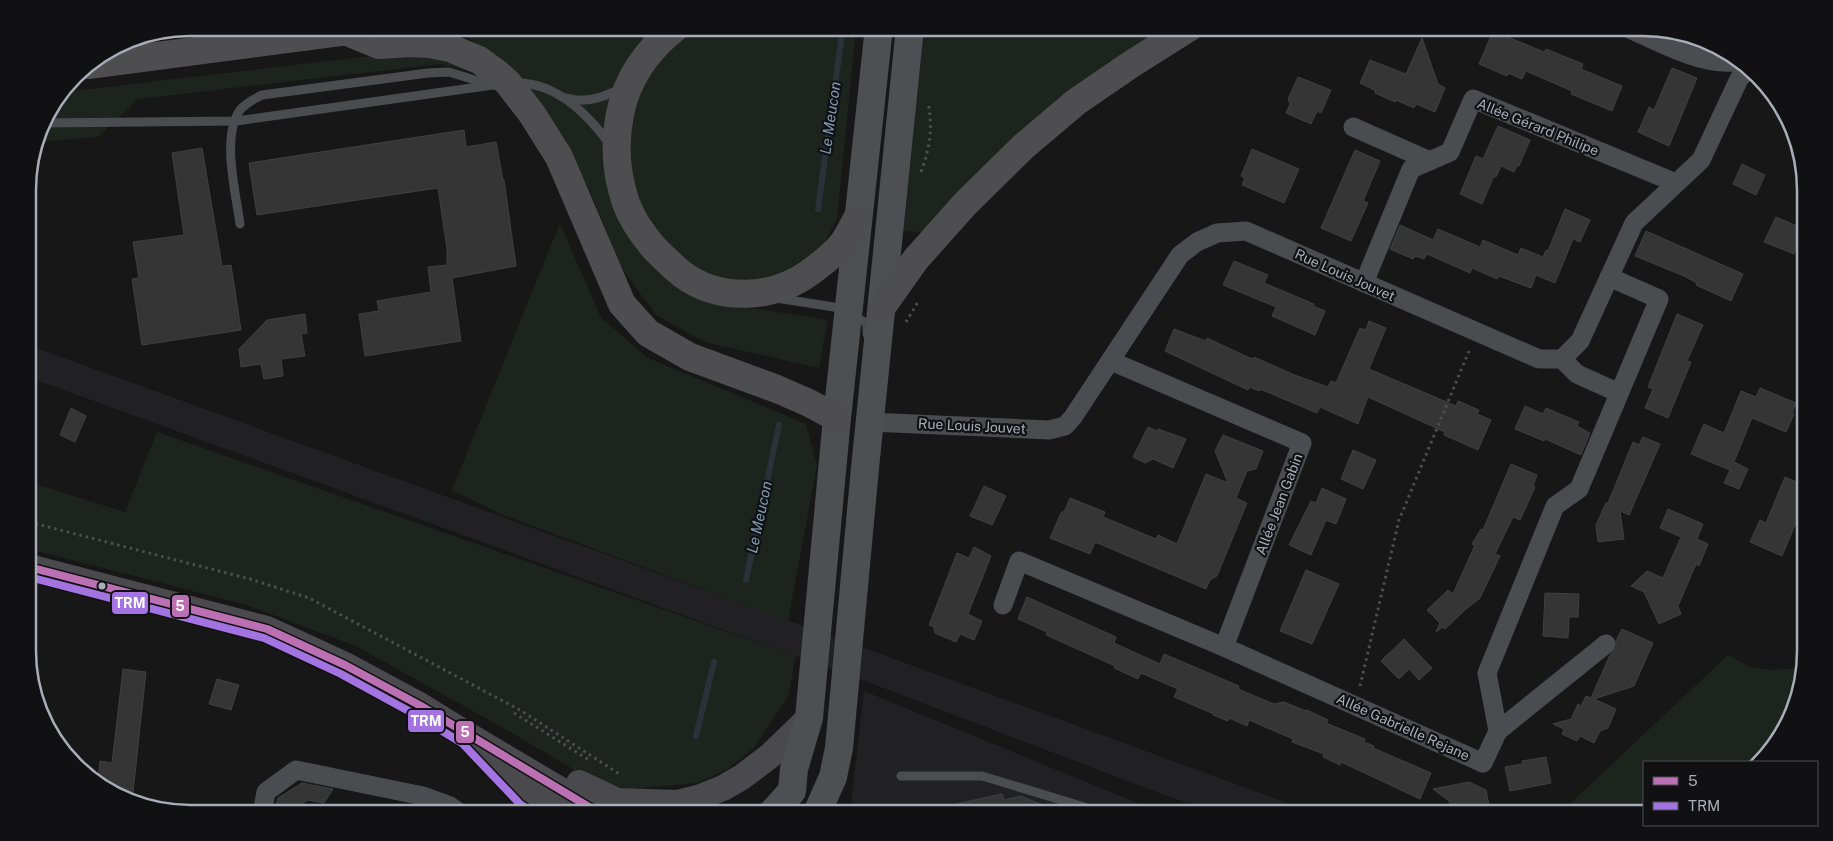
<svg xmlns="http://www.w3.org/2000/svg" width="1833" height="841" font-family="'Public Sans',sans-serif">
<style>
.built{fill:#212123}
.green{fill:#1d241e}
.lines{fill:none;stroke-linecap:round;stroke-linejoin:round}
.stream{stroke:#2a3239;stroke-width:6}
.building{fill:#353536;stroke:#3f4043}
.path{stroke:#4d4e52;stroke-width:3;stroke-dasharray:2.5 4;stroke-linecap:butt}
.lane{stroke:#4b4c50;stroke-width:9}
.street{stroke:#4b4c50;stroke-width:19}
.secondary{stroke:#4a4a4e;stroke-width:26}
.primary{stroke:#4d4f52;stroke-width:28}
.highway{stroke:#4e4e51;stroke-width:28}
.bus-1-casing{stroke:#111113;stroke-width:11}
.bus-2-casing{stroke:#111113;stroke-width:11}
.bus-1{stroke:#bc70b4;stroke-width:8}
.bus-2{stroke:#a373e1;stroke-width:8}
.bus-dot{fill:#a8adb8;stroke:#111113;stroke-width:2}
.labels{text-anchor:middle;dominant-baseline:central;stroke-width:4.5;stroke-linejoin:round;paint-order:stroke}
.street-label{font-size:14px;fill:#a8adb8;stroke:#111113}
.water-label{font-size:15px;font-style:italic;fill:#7f9bb3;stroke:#111113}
.rim{fill:none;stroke:#a8adb8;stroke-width:2.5}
.line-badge{stroke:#111113;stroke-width:2}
.badge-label{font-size:14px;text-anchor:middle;font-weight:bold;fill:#fff}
</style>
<rect width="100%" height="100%" fill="#171717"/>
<g class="built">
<polygon points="28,345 878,653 1315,813 1216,813 1162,794 873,684 28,377"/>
<polygon points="864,691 1162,813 850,813"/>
</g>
<g class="green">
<polygon points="505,27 856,28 837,219 824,244 782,275 757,281 752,308 828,320 819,368 705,342 656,315 620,266 596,205 564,138 528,91 494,57 462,33"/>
<polygon points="913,28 1169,28 923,232 898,231"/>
<polygon points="422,50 462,61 465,70 440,64 138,99 98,137 38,142 44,118 64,92"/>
<polygon points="560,223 601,318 648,358 806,424 817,466 788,621 503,515 452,490"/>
<polygon points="157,432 796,656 788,696 754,748 728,769 697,783 610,791 507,730 356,646 247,605 29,549 29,482 125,512"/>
<polygon points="1728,655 1750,667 1773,670 1802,668 1793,713 1772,750 1759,762 1644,762 1644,813 1560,813"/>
</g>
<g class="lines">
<g class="stream">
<polyline points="818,209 843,27"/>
<polyline points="746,580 779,425"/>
<polyline points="696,736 714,662"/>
</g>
</g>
<g class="building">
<polygon points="1493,31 1544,52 1546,49 1583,64 1581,69 1622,86 1612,111 1571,94 1572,91 1526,71 1522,79 1508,73 1507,76 1479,64"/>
<polygon points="1422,38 1438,84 1445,88 1435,112 1416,104 1414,108 1396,100 1395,102 1375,93 1376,91 1360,83 1370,60 1406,74"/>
<polygon points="1672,68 1697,78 1669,146 1638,132 1649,107 1654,110"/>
<polygon points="1298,77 1331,90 1321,113 1317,111 1311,124 1286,113 1290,104 1288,99"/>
<polygon points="1498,126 1530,140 1519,166 1517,165 1514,172 1501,166 1496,177 1494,176 1482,204 1460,194 1476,156 1483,159"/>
<polygon points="464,130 466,147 496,142 503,180 504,180 516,266 452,278 461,341 365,356 359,314 379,311 377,301 431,292 428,267 447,265 447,249 438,188 257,215 249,163"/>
<polygon points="202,148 222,266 231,265 241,330 142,345 132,279 139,278 133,242 184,235 172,153"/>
<polygon points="1252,149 1299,169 1284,203 1242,185 1245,178 1241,176"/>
<polygon points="1355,150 1380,161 1363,201 1368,203 1351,241 1321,228"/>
<polygon points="1742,164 1765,175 1756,195 1733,184"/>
<polygon points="1565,209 1590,220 1580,242 1573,239 1555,283 1536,275 1531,288 1499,276 1497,279 1472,268 1470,273 1427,254 1424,259 1415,256 1413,259 1390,249 1400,225 1433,240 1438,229 1480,247 1483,240 1518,255 1521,248 1543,257 1546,250 1548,251"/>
<polygon points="1776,217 1804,229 1794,254 1764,242"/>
<polygon points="1646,231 1743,274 1731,301 1696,285 1697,283 1684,276 1635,256"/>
<polygon points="1234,261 1268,275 1264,283 1314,304 1313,306 1325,311 1315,335 1272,316 1276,307 1223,285"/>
<polygon points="305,314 307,333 301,334 305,356 281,359 283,376 264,379 261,364 241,367 239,349 267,320"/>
<polygon points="1677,314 1703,325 1687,361 1691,362 1668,418 1645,408 1653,389 1648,387"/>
<polygon points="1369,321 1386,328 1369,369 1456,406 1458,401 1479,410 1477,414 1491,420 1478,450 1444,435 1445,432 1368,397 1358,424 1320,407 1317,413 1260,389 1259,391 1249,387 1248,390 1165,351 1174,329 1206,341 1207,338 1252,359 1254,357 1297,376 1328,387 1331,381 1336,383 1360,328 1366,330"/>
<polygon points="1760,388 1796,403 1792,413 1794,414 1786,432 1752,418 1734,462 1748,469 1739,489 1724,483 1730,470 1691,454 1704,424 1724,433 1741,391 1756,397"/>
<polygon points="1525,406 1543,414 1546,408 1579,422 1577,426 1590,433 1581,455 1545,439 1544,441 1515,429"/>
<polygon points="71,408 86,416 75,442 60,435"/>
<polygon points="1148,427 1157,431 1158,429 1186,439 1173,468 1153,459 1145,463 1133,457"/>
<polygon points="1223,435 1263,451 1256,469 1247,471 1236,498 1247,503 1217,576 1210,580 1206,589 1095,542 1090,554 1050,538 1061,513 1065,510 1070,498 1105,512 1103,517 1156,539 1158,535 1177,544 1206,474 1228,483 1215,451"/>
<polygon points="1643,437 1660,444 1629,515 1620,511 1624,539 1598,542 1596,525 1606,503 1608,503 1633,442 1639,445"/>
<polygon points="1353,450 1376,460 1363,489 1341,479"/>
<polygon points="1511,464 1537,475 1533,486 1535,487 1520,520 1513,517 1495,554 1500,556 1480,598 1465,610 1445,629 1443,627 1436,632 1440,623 1427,610 1448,590 1453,594 1475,545 1472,544 1481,529 1483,530"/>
<polygon points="1785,477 1805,486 1805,501 1782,556 1750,542 1760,520 1766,523"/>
<polygon points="984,486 1006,496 992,525 970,516"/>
<polygon points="1322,488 1346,499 1336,524 1326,520 1311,555 1289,545 1311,501 1316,503"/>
<polygon points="1668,509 1703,524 1697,539 1708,544 1699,566 1696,564 1678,606 1681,614 1659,624 1644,592 1631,586 1647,571 1663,578 1681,537 1660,528"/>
<polygon points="974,547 991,556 968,614 982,621 974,640 960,634 956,642 935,633 934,627 929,625 957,553 969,558"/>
<polygon points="1306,570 1339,584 1312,644 1280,631"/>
<polygon points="1545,593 1579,594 1578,617 1569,617 1568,638 1543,636"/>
<polygon points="1027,597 1116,637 1114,643 1160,664 1164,654 1239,686 1238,689 1274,704 1284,702 1306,711 1307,710 1328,720 1326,723 1365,739 1364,742 1374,746 1373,748 1431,773 1420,799 1341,762 1340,765 1323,757 1324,754 1292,742 1293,739 1249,720 1247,726 1229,718 1228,721 1213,715 1214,714 1174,697 1178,689 1141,673 1138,679 1114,668 1115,666 1046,635 1047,632 1018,619"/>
<polygon points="1622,629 1653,643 1634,686 1594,699 1616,709 1608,728 1600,731 1594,743 1580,736 1577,741 1562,734 1564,729 1553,724 1571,719 1578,704 1581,706 1586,696 1591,698 1610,655 1616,648 1616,641"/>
<polygon points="1404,639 1432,668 1419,680 1409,669 1399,679 1381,661"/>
<polygon points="123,669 146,672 132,802 128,801 98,779 100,761 112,763"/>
<polygon points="217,679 239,685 231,710 209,704"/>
<polygon points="1546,757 1551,783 1510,791 1505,767 1523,764 1522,761"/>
<polygon points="1469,782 1486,790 1490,810 1478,813 1452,813 1449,801 1433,789"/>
<polygon points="302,783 333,789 324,803 308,800 292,810 291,813 274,813 278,798"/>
<polygon points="1002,794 1004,800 1021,796 1061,813 948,813 947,806"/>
</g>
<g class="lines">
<g class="path">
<path d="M921 172C930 148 933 128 928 102"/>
<polyline points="906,322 918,302"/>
<polyline points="29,522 250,579 309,598 520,710 621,775"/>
<polyline points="1360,686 1399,520 1469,351"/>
<polyline points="514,713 589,760"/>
<polyline points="734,813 748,806"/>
</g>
<g class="lane">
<path d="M516 83C556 82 589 115 611 146"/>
<path d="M566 98C586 104 604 97 622 88"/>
<polyline points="43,123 236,121 500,84"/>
<path d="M240 224C236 193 221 137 240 110 246 103 254 99 262 95L428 73 449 72 488 84"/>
<polyline points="776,298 834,307 867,323 867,334"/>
<polyline points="901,776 982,776 1104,813"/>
</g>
<g class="street">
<path d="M1625 27C1657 41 1699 65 1734 62"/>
<polyline points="1353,127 1430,161"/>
<polyline points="1364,283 1411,169 1450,152 1473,99 1676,183"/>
<polyline points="1562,359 1577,374 1619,393"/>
<polyline points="1111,361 1302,443 1224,647"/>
<polyline points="870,422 1049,430 1065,426 1073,417 1180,255 1197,242 1217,233 1246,231 1539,359 1562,359 1580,341 1634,223 1701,160 1739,79 1746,71"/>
<polyline points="1003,605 1019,561 1224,647 1483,763 1498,731 1487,673 1555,506 1579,489 1659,299 1609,277"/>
<polyline points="1498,731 1606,644"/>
<polyline points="262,813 266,792 296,770 423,796 450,806 460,813"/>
</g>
<g class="secondary">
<polyline points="29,567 267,629 345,665 421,706 468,735 599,813"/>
<polyline points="491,759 527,797 550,813"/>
<polyline points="579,783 617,801 677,803 698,798 723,788 742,777 771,755 809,718"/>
</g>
<g class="primary">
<polyline points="772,813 792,791 794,769 809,718 837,418 879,27"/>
<polyline points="817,813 833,777 839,748 865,468 910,27"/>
</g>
<g class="highway">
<path d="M676 27C647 50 627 78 620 114 614 144 616 174 626 203 632 220 643 235 654 248 663 257 672 266 682 274 719 302 773 299 809 273 820 265 835 254 843 243 849 235 853 225 858 217"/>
<polyline points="345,31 379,45 409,43 430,44 450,48 479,60 497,73 508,83 532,114 559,157 622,304 648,333 690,357 777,389 809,403 837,418"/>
<polyline points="88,65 363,29"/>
<polyline points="882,307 916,259 965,204 1024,146 1076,102 1130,65 1190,27"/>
</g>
<g class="bus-1-casing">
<polyline id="bus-1" points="29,567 267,629 345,665 421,706 599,813"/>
</g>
<g class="bus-2-casing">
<polyline id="bus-2" points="29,577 264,638 341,674 416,715 462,743 520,804 533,813"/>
</g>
<use href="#bus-1" class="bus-1"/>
<use href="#bus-2" class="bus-2"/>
</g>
<circle class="bus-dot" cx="102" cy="586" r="4.5"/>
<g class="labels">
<g class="street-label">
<text transform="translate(1538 127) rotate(22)">Allée Gérard Philipe</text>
<text transform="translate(1345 275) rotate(24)">Rue Louis Jouvet</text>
<text transform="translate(972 426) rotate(3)">Rue Louis Jouvet</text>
<text transform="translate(1279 504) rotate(-69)">Allée Jean Gabin</text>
<text transform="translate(1403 727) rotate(24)">Allée Gabrielle Rejane</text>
</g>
<g class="water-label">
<text transform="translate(830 118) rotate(-82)">Le Meucon</text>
<text transform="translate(759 517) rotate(-78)">Le Meucon</text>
</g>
</g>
<path d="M0 0H1833V841H0ZM190 36H1643A154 154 0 0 1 1797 190V651A154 154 0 0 1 1643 805H190A154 154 0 0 1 36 651V190A154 154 0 0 1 190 36Z" fill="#111113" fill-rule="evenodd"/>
<path class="rim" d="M190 36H1643A154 154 0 0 1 1797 190V651A154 154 0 0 1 1643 805H190A154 154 0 0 1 36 651V190A154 154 0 0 1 190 36Z"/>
<g class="line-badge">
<rect x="111" y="591" width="38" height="24" rx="5" fill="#a373e1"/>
<rect x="171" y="594" width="19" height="24" rx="5" fill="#bc70b4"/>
<rect x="407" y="709" width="38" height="24" rx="5" fill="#a373e1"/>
<rect x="455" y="720" width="20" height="24" rx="5" fill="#bc70b4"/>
</g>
<g class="badge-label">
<text x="130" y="608">TRM</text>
<text x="180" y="611">5</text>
<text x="426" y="726">TRM</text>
<text x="465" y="737">5</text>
</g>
<rect x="1643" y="761" width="175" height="65" fill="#111113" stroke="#4d4f55"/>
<rect x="1653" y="777" width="25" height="8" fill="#bc70b4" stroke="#4d4f55"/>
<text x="1688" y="786" font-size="15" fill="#a8adb8">5</text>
<rect x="1653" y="802" width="25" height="8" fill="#a373e1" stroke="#4d4f55"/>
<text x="1688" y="811" font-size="15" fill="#a8adb8">TRM</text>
</svg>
